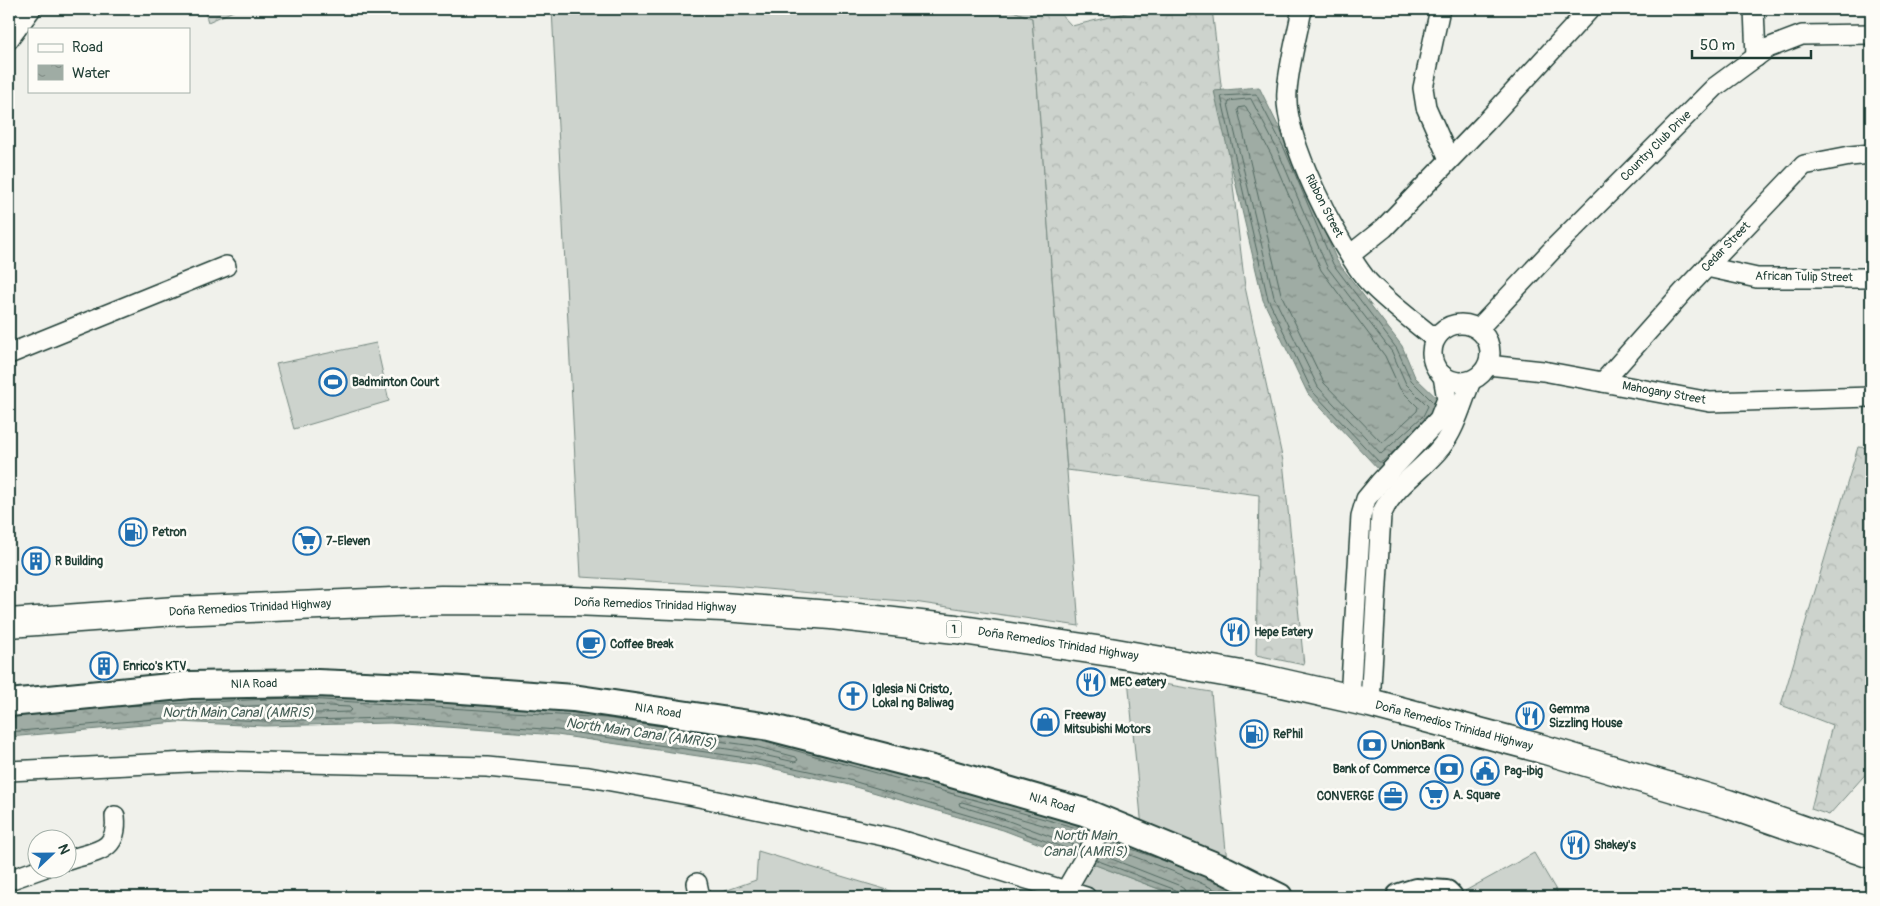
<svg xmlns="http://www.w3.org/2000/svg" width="1880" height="906" font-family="Pangolin,sans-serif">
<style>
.grass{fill:#cdd3cd;stroke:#768880}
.forest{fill:url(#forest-crowns);stroke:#768880}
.water{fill:url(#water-ripples);stroke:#6c8077}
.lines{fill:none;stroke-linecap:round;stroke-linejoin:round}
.shore{stroke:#526961;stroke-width:1}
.street-casing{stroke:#1f3d34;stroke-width:22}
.secondary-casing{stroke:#1f3d34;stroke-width:30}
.highway-casing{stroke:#1f3d34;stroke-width:31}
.street{stroke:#fdfcf7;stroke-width:19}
.secondary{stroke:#fdfcf7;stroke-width:26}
.highway{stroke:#fdfcf7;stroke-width:28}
.labels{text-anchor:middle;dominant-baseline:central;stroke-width:5;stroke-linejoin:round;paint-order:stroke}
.shield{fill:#fdfcf7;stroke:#62766e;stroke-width:1}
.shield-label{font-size:11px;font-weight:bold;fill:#1f3d34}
.street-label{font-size:12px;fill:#1f3d34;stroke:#fdfcf7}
.poi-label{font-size:12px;font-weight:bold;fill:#1f3d34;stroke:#fdfcf7;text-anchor:start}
.water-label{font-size:14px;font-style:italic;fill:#455e56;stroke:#fdfcf7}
</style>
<defs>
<pattern id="forest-crowns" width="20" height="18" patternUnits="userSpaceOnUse" patternTransform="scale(1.25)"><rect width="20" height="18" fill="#cdd3cd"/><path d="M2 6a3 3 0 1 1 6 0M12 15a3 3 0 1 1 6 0" fill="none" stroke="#b0b6b1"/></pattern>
<pattern id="water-ripples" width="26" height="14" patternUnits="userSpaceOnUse" patternTransform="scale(1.25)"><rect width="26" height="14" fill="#9faca4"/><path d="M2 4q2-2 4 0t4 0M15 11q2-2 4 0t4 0" fill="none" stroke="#818d86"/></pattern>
</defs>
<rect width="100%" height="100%" fill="#f0f1eb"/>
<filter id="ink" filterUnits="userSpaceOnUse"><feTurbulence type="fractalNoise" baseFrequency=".02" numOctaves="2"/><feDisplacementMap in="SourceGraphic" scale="10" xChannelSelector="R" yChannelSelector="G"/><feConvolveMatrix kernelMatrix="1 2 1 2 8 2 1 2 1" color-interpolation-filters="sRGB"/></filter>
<g filter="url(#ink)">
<g class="grass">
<polygon points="552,9 1008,9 1032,18 1079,626 914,602 732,586 581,577"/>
<polygon points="376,343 389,401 294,429 276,364"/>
<polygon points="1128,678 1211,692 1227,862 1142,828"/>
<polygon points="758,851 911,897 708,897 756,880"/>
<polygon points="1534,853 1560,897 1469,897 1465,891"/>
<polygon points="1088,862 1180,897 1100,897 1075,888"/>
</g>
<g class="forest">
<polygon points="204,9 238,9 208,22"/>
<polygon points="1008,9 1056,9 1072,26 1142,9 1212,9 1245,287 1283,461 1304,665 1256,655 1259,495 1067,470 1032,18"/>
<polygon points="1858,447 1871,448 1871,768 1829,815 1811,809 1832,725 1781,705"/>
</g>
<g class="water">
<polygon points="1259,87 1288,146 1337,261 1402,346 1415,377 1443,404 1380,471 1308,394 1263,300 1214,91"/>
<polygon points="292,693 607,713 757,734 1086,825 1256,897 1180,897 1003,830 845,784 752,764 557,735 390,723 264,726 177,722 9,737 9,712 50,705"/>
</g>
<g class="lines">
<g class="shore">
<polygon points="1251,99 1278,151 1327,267 1392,352 1406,384 1428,406 1423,416 1381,454 1318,387 1274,297 1228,104 1230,101"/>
<polygon points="1246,107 1271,154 1321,270 1385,356 1400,389 1418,407 1417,411 1382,443 1324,383 1281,294 1238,110 1239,108"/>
<polyline points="1398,448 1382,462 1379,462 1312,391 1268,299 1221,96 1256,94 1284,148 1333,264 1397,349 1411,380 1434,403"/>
<polyline points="292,698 606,718 722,735"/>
<polygon points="292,704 349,707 352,710 349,712 264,715 213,713 211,710 213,708"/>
<polyline points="126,706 289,698"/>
<polygon points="596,724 754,746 796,757 798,760 795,762 754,753 595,729 593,726"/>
<polyline points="9,732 177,717 264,721 390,718 557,730 753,759 846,779 1004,826 1076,852"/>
<polyline points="757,740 1088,831"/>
<polyline points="1107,840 1181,867"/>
<polyline points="1104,845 1190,878 1231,897"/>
<polyline points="1079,847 1006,820 960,806 959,803 962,802 1085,837"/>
<polyline points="1099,854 1178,885 1184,889 1186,897"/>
<polyline points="1096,860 1176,890 1179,897"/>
</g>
<g class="street-casing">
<g id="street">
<path d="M1302 9C1297 36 1289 64 1287 91 1283 138 1337 242 1366 279 1382 298 1415 322 1435 339"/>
<polyline points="1440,9 1423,88 1426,107 1449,159"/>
<polyline points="1754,9 1756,57"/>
<polyline points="9,39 31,9"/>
<polyline points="1350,255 1384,228 1486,122 1590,9"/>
<polyline points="1707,267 1757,278 1871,278"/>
<circle cx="1461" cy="353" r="29"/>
<polyline points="1478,329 1555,247 1715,87 1768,48 1802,35 1871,34"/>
<polyline points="9,354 226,266"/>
<polyline points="1488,365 1543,371 1710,402 1871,397"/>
<polyline points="1603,382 1683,292 1804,165 1850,156 1871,154"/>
<polyline points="1350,699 1361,516 1366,499 1380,482 1439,419 1447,399 1443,376"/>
<path d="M1370 703 1381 515C1393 486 1422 471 1441 447 1456 428 1462 402 1471 381"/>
<polyline points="9,771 209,761 487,767 589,777 694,796 893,838 1086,897"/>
<path d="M68 860C96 851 119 852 115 816"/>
<polyline points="9,880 43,868"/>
<polyline points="697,883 700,897"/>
<polyline points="1066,890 1106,821"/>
</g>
</g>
<g class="secondary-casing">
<g id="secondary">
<polyline points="9,703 190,685 317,683 434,688 573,698 769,727 952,774 1084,812 1225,870 1279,897"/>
<polyline points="1400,897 1416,892 1446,894 1449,897"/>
</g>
</g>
<g class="highway-casing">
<polyline id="highway" points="9,623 176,611 441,600 573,601 723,607 831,615 956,629 1110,652 1264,679 1370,703 1539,748 1728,804 1871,854"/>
</g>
<use href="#street" class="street"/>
<use href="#secondary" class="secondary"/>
<use href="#highway" class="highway"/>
</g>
</g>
<defs>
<g id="stadium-ring" transform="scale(1.4375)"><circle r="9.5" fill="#fdfcf7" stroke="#1f6fb2" stroke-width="1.5"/><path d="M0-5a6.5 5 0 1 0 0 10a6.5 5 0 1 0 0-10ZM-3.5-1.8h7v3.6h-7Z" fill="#1f6fb2"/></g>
<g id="fuel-ring" transform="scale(1.4375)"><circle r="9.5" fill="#fdfcf7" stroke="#1f6fb2" stroke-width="1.5"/><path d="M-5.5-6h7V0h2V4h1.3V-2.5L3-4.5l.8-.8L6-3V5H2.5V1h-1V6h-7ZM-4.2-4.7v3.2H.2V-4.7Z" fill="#1f6fb2"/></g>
<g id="supermarket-ring" transform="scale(1.4375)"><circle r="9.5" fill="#fdfcf7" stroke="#1f6fb2" stroke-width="1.5"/><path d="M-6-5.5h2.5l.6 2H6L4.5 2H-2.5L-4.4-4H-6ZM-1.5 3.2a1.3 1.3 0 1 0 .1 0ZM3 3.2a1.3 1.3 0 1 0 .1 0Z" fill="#1f6fb2"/></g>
<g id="building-ring" transform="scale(1.4375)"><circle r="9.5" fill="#fdfcf7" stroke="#1f6fb2" stroke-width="1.5"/><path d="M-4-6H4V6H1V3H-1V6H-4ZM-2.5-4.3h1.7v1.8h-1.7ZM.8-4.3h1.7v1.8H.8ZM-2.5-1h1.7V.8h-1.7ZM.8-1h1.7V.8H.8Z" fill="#1f6fb2"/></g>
<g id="restaurant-ring" transform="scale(1.4375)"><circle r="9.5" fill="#fdfcf7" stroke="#1f6fb2" stroke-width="1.5"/><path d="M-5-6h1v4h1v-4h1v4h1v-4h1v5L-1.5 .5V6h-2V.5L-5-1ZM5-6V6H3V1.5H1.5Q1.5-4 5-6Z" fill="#1f6fb2"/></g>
<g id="cafe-ring" transform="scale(1.4375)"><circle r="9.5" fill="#fdfcf7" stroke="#1f6fb2" stroke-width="1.5"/><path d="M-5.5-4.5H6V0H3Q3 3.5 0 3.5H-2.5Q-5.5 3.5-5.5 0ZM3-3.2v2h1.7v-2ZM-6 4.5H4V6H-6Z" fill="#1f6fb2"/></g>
<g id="church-ring" transform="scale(1.4375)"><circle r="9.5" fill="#fdfcf7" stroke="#1f6fb2" stroke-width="1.5"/><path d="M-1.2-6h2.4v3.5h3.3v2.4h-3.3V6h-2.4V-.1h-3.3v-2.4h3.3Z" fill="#1f6fb2"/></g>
<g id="shop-ring" transform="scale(1.4375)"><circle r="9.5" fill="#fdfcf7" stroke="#1f6fb2" stroke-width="1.5"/><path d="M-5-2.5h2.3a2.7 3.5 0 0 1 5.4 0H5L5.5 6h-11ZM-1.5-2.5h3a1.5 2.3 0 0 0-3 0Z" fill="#1f6fb2"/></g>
<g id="bank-ring" transform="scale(1.4375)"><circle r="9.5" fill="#fdfcf7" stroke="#1f6fb2" stroke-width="1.5"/><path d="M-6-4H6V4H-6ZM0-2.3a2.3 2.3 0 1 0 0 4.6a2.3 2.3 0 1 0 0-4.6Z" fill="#1f6fb2"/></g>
<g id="civic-ring" transform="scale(1.4375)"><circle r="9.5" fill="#fdfcf7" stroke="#1f6fb2" stroke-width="1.5"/><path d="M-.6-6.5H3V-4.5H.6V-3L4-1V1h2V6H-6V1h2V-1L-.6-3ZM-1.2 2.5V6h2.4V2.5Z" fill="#1f6fb2"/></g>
<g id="office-ring" transform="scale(1.4375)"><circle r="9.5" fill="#fdfcf7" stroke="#1f6fb2" stroke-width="1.5"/><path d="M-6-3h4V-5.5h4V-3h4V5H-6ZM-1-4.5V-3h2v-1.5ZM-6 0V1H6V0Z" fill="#1f6fb2"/></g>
</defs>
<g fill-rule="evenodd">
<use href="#stadium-ring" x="333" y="382"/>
<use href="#fuel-ring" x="133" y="532"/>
<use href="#supermarket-ring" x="307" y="541"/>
<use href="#building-ring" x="36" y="561"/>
<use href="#restaurant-ring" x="1235" y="632"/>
<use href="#cafe-ring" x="591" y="644"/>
<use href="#building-ring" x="104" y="666"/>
<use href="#restaurant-ring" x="1091" y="682"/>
<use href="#church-ring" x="853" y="696"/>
<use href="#restaurant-ring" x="1530" y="716"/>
<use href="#shop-ring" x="1045" y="722"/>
<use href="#fuel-ring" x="1254" y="734"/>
<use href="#bank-ring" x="1372" y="745"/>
<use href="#bank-ring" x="1449" y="769"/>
<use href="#civic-ring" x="1485" y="771"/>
<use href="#supermarket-ring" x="1434" y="795"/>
<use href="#office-ring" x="1393" y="796"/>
<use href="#restaurant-ring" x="1575" y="845"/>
</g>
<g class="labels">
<rect class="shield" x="946.5" y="620.5" width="15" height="17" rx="4"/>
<g class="shield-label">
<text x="954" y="629">1</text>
</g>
<g class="street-label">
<text transform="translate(1656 146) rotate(-45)">Country Club Drive</text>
<text transform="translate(1324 206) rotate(63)">Ribbon Street</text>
<text transform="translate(1726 247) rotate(-46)">Cedar Street</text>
<text transform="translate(1804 277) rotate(1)">African Tulip Street</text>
<text transform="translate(1664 393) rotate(10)">Mahogany Street</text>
<text transform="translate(655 605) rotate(2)">Doña Remedios Trinidad Highway</text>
<text transform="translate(250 608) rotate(-3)">Doña Remedios Trinidad Highway</text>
<text transform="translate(1058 644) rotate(9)">Doña Remedios Trinidad Highway</text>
<text transform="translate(254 684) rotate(-1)">NIA Road</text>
<text transform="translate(658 711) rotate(9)">NIA Road</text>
<text transform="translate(1454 726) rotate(15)">Doña Remedios Trinidad Highway</text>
<text transform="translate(1052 803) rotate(16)">NIA Road</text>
</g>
<g class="poi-label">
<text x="352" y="382">Badminton Court</text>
<text x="152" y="532">Petron</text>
<text x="326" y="541">7-Eleven</text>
<text x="55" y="561">R Building</text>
<text x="1254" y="632">Hepe Eatery</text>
<text x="610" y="644">Coffee Break</text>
<text x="123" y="666">Enrico's KTV</text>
<text x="1110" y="682">MEC eatery</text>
<text x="872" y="689">Iglesia Ni Cristo,<tspan x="872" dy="14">Lokal ng Baliwag</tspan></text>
<text x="1549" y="709">Gemma<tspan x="1549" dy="14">Sizzling House</tspan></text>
<text x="1064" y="715">Freeway<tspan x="1064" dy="14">Mitsubishi Motors</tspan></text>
<text x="1273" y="734">RePhil</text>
<text x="1391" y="745">UnionBank</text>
<text x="1430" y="769" text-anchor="end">Bank of Commerce</text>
<text x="1504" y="771">Pag-ibig</text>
<text x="1453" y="795">A. Square</text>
<text x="1374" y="796" text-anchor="end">CONVERGE</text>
<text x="1594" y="845">Shakey's</text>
</g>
<g class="water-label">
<text x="238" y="712">North Main Canal (AMRIS)</text>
<text transform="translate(641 733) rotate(8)">North Main Canal (AMRIS)</text>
<text x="1085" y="835">North Main<tspan x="1085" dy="16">Canal (AMRIS)</tspan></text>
</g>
</g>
<rect width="1880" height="906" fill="none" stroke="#fdfcf7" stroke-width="30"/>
<rect x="15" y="15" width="1850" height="876" fill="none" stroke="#1f3d34" stroke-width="2" filter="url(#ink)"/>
<rect x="28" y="28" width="162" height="65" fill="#fdfcf7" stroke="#a4b0a9"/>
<rect x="38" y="44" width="25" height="8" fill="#fdfcf7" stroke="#a4b0a9"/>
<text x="72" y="52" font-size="15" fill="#1f3d34">Road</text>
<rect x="38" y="65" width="25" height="15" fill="url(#water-ripples)" stroke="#a4b0a9"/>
<text x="72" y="78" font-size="15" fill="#1f3d34">Water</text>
<g transform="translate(52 854) rotate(68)"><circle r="24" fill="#fdfcf7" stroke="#a4b0a9"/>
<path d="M0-4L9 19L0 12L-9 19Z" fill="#1f6fb2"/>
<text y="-8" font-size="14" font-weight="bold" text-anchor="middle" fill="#1f3d34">N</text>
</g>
<path d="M1692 50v8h119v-8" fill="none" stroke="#1f3d34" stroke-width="2.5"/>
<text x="1700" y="50" font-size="15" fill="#1f3d34" stroke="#fdfcf7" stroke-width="4" paint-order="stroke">50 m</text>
</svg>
